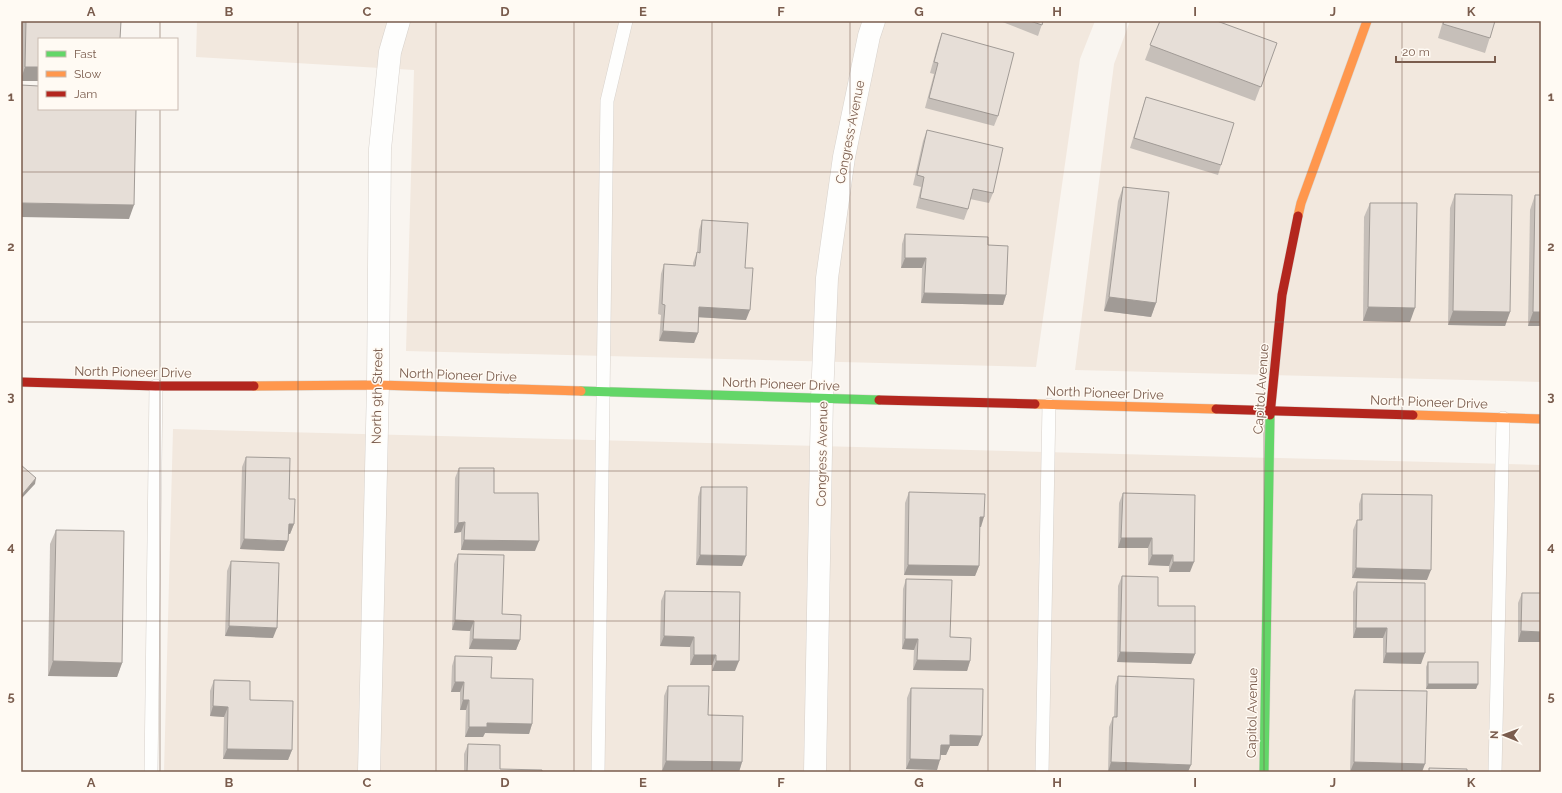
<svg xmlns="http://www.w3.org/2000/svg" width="1562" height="793" font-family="Raleway,sans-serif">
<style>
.residential{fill:#f2e8de}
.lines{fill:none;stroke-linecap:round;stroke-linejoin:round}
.lane-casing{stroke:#d7d1cb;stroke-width:14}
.street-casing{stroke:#d7d1cb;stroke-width:23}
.fast-casing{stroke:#d9d2cb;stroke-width:10}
.slow-casing{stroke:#d9d2cb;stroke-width:10}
.jam-casing{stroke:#d9d2cb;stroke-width:10}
.lane{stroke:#fefefd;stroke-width:13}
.street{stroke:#fefefd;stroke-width:22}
.fast{stroke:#63d668;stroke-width:9}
.slow{stroke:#ff974d;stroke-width:9}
.jam{stroke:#b3261e;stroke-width:9}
.wall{fill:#c6bfb9}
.shaded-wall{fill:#a19b96}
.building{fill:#e6ded7;stroke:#a19b96}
.grid{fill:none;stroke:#7a5c4d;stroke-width:1;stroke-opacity:0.55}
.labels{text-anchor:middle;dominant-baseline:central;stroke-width:3;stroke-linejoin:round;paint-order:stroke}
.street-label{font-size:13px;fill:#7a5c4d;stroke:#fffaf3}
.neatline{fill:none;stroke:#7a5c4d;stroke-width:1.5}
.grid-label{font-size:13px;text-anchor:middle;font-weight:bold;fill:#7a5c4d}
</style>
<rect width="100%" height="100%" fill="#f9f5f0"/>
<g class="residential">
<polygon points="197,21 1095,21 1080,59 1036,367 406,351 414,70 196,57"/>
<polygon points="1130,21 1541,21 1541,382 1075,370 1114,64"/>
<polygon points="173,429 1541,465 1541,772 164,772"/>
</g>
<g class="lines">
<g class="lane-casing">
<g id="lane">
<polyline points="151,772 156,386"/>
<polyline points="598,772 607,101 626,21"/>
<polyline points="1042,772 1049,405"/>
<polyline points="1495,772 1503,418"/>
</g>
</g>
<g class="street-casing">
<g id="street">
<polyline points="369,772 378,385 380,149 390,52 399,21"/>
<polyline points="815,772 822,398 827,278 844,157 869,36 874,21"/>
</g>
</g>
<g class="fast-casing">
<g id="fast">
<polyline points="581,391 879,400"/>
<polyline points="1264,772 1270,415"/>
</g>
</g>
<g class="slow-casing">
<g id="slow">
<polyline points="1298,216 1301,203 1367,21"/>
<polyline points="254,386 378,385 581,391"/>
<polyline points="1035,404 1216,409"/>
<polyline points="1413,415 1541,419"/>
</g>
</g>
<g class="jam-casing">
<g id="jam">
<polyline points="21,382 156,386 254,386"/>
<polyline points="879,400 1035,404"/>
<polyline points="1216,409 1413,415"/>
<polyline points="1270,415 1282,295 1298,216"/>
</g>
</g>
<use href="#lane" class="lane"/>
<use href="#street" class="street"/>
<use href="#fast" class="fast"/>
<use href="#slow" class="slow"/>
<use href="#jam" class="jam"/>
</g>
<g class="wall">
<polygon points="21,21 121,21 39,39 39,81 21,81"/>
<polygon points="1000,21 1043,21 1038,36"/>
<polygon points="1160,21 1277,43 1255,101 1145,60"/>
<polygon points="1443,21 1495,21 1485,53 1438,38"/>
<polygon points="942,33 998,116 994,126 925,108 934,74 930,73 938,44"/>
<polygon points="1146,97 1221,165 1218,175 1130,148"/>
<polygon points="927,130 993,193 989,203 970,199 968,209 964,220 916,208 921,187 913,185 923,141"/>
<polygon points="1123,187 1156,303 1151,317 1104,311 1118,201"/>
<polygon points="1455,194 1510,312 1505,326 1448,325 1450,208"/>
<polygon points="1535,195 1541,326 1528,326 1530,210"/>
<polygon points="1370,203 1410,322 1363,321 1364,217"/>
<polygon points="702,220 745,268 746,320 698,317 698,333 694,343 659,341 661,315 658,314 661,274 664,264 693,266 693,263 697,252 699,230"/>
<polygon points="905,234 988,245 1006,295 1003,305 921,303 922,268 901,268 902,244"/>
<polygon points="246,457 289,499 294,524 290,534 288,534 284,551 240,549 242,467"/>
<polygon points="459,468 494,493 535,551 461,550 461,532 454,533 455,478"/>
<polygon points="701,487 742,566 696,565 698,497"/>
<polygon points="909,492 981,527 979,527 979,566 975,576 904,575 905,503"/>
<polygon points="1123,493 1190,572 1169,572 1169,566 1148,565 1148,548 1118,548 1119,503"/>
<polygon points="1362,494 1427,580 1352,578 1353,530 1357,520 1359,520 1359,504"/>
<polygon points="56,530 122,663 117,677 48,676 50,544"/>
<polygon points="458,554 502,614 520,640 516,650 469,649 470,631 452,630 454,564"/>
<polygon points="231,561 273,638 225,636 227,571"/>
<polygon points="1122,576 1195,654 1191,664 1117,662 1118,586"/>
<polygon points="906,579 950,637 970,661 967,671 913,670 914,650 902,649 903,589"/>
<polygon points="1357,582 1421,664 1383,663 1383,638 1353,638 1353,592"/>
<polygon points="665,591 735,671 712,671 712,665 690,665 690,647 660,646 661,601"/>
<polygon points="1522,593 1541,593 1541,642 1518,642 1518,603"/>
<polygon points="455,656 491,678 532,724 529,734 485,733 483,737 465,737 466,710 460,710 460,692 451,692 452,666"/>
<polygon points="1428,662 1478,684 1476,689 1426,689 1426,667"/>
<polygon points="1118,676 1194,679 1108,772 1109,727 1113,717 1114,717 1115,686"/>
<polygon points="214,680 250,700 292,750 288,760 223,759 224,717 210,716 210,691"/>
<polygon points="668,686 742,762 739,772 662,771 664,696"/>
<polygon points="911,688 982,736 978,746 950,746 946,755 940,755 937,770 906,769 907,698"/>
<polygon points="1355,690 1422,772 1350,772 1352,700"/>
<polygon points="468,744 500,769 542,772 464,772 464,754"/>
</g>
<g class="shaded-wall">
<polygon points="25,67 39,67 39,81 21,81 21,79"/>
<polygon points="21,203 134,205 129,219 21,217"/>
<polygon points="905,258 926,258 922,268 901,268"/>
<polygon points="924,293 1006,295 1003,305 921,303"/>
<polygon points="1109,297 1156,303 1151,317 1104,311"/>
<polygon points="699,307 750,310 746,320 695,317"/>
<polygon points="1368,307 1415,308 1410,322 1363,321"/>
<polygon points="1453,311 1510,312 1505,326 1448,325"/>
<polygon points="1533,312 1541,312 1541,326 1528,326"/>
<polygon points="663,331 698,333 694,343 659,341"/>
<polygon points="36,478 35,484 21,499 21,496"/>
<polygon points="980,517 984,517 981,527 976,527"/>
<polygon points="465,522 461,532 454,533 458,523"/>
<polygon points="289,524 294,524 290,534 285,534"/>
<polygon points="1121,538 1152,538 1148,548 1118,548"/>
<polygon points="244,539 288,541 284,551 240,549"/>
<polygon points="464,540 539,541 535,551 461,550"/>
<polygon points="700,555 746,556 742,566 696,565"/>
<polygon points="1152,555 1173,555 1169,566 1148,565"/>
<polygon points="1173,562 1194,562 1190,572 1169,572"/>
<polygon points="908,565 979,566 975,576 904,575"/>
<polygon points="1356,568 1431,570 1427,580 1352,578"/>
<polygon points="455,620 474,621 470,631 452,630"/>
<polygon points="229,626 277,628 273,638 225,636"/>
<polygon points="1356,628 1387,628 1383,638 1353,638"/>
<polygon points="1521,631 1541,632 1541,642 1518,642"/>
<polygon points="664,636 694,637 690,647 660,646"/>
<polygon points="473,639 520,640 516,650 469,649"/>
<polygon points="905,639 918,639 914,650 902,649"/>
<polygon points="1120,652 1195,654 1191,664 1117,662"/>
<polygon points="1386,653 1425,653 1421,664 1383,663"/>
<polygon points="694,655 716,655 712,665 690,665"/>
<polygon points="917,660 970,661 967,671 913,670"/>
<polygon points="53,661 122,663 117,677 48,676"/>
<polygon points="716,661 739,661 735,671 712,671"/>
<polygon points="455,682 464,682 460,692 451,692"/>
<polygon points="1428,684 1478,684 1476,689 1426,689"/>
<polygon points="463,700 469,700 466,710 460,710"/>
<polygon points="213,706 228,707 224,717 210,716"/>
<polygon points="487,723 532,724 529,734 485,733 483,737 465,737 469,727"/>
<polygon points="950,735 982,736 978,746 950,746 946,755 937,755 941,745"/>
<polygon points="227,749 292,750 288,760 223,759"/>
<polygon points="910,759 940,760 937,770 906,769"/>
<polygon points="666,761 742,762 739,772 662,771"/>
<polygon points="1111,762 1191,765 1188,772 1108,772"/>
<polygon points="1354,762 1425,764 1422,772 1350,772"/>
</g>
<g class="building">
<polygon points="26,21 121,21 120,39 39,39 39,67 25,67"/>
<polygon points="1030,21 1043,21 1042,25"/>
<polygon points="1160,21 1217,21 1277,43 1261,87 1150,45"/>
<polygon points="1444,21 1495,21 1490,38 1443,24"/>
<polygon points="942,33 1014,53 998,116 929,98 938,63 934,62"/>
<polygon points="21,85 39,86 39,109 136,109 134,205 21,203"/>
<polygon points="1146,97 1234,123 1221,165 1134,138"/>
<polygon points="927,130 1003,148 993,193 973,189 968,209 920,198 924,177 917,175"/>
<polygon points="1123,187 1169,192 1156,303 1109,297"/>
<polygon points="1455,194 1512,195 1510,312 1453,311"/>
<polygon points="1535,195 1541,195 1541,312 1533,312"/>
<polygon points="1370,203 1417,203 1415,308 1368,307"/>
<polygon points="702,220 748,223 745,268 753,268 750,310 699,307 698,333 663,331 665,305 662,304 664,264 695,266 697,252 700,253"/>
<polygon points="905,234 988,237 988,245 1008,246 1006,295 924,293 926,258 905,258"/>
<polygon points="246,457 290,458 289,499 295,499 294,524 289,524 288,541 244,539"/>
<polygon points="21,465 36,478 21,496"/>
<polygon points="459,468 494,468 494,493 538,493 539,541 464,540 465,522 458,523"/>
<polygon points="701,487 747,487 746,556 700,555"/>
<polygon points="909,492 985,494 984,517 980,517 979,566 908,565"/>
<polygon points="1123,493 1195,495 1194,562 1173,562 1173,555 1152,555 1152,538 1121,538"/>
<polygon points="1362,494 1432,495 1431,570 1356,568 1357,520 1362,520"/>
<polygon points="56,530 124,531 122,663 53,661"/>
<polygon points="458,554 504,555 502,614 521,615 520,640 473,639 474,621 455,620"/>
<polygon points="231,561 279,563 277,628 229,626"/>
<polygon points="1122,576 1158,577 1158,606 1195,606 1195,654 1120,652"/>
<polygon points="906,579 952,580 950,637 971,638 970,661 917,660 918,639 905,639"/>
<polygon points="1357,582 1425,583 1425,653 1386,653 1387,628 1356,628"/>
<polygon points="665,591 740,592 739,661 716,661 716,655 694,655 694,637 664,636"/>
<polygon points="1522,593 1541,593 1541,632 1521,631"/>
<polygon points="455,656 492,657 491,678 533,679 532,724 487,723 487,727 469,727 469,700 463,700 464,682 455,682"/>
<rect x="1428" y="662" width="50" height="22"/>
<polygon points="1118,676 1194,679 1191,765 1111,762 1113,717 1117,717"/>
<polygon points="214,680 250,681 250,700 293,701 292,750 227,749 228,707 213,706"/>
<polygon points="668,686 709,686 708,715 743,716 742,762 666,761"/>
<polygon points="911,688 983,689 982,736 950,735 950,745 941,745 940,760 910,759"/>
<polygon points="1355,690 1427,691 1425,764 1354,762"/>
<polygon points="468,744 500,745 500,769 542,770 542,772 467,772"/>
<polygon points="1429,768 1467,769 1467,772 1429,772"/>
</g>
<path class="grid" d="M160 21V39M298 21V772M436 21V772M574 21V772M712 21V772M850 21V772M988 21V772M1126 21V772M1264 21V772M1402 21V772M160 109V772M21 172H1541M21 322H1541M21 471H1541M21 621H1541"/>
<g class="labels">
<g class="street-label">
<text transform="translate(850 132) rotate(-79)">Congress Avenue</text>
<text transform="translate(133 372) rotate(1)">North Pioneer Drive</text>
<text transform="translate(458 375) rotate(2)">North Pioneer Drive</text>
<text transform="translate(781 384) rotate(2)">North Pioneer Drive</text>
<text transform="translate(1261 389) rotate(-86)">Capitol Avenue</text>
<text transform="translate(1105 393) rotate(2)">North Pioneer Drive</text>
<text transform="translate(377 396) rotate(-89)">North 9th Street</text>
<text transform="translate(1429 402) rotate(2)">North Pioneer Drive</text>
<text transform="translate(822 454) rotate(-89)">Congress Avenue</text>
<text transform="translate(1252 713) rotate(-89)">Capitol Avenue</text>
</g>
</g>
<rect width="1562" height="793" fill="none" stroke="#fffaf3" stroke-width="44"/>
<rect x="38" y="38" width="140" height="72" fill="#fffaf3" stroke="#cabbb1"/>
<rect x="46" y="51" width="20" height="6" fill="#63d668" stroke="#cabbb1"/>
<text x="74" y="58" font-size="12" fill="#7a5c4d">Fast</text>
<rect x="46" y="71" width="20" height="6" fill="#ff974d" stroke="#cabbb1"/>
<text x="74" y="78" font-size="12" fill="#7a5c4d">Slow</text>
<rect x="46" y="91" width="20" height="6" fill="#b3261e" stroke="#cabbb1"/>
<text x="74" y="98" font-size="12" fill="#7a5c4d">Jam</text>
<g transform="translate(1504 735) rotate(271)" stroke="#fffaf3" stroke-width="3" paint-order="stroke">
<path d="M0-3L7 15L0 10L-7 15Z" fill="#7a5c4d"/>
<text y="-6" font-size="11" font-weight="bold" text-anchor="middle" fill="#7a5c4d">N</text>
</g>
<path d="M1396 56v6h99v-6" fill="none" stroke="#7a5c4d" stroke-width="2"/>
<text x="1402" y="56" font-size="12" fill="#7a5c4d" stroke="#fffaf3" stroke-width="3" paint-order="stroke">20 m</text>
<rect x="22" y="22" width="1518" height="749" class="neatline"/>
<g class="grid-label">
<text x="91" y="16">A</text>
<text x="229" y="16">B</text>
<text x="367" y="16">C</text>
<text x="505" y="16">D</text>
<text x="643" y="16">E</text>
<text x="781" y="16">F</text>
<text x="919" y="16">G</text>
<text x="1057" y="16">H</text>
<text x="1195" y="16">I</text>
<text x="1333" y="16">J</text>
<text x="1471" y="16">K</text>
<text x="11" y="101">1</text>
<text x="1551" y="101">1</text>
<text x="11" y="251">2</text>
<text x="1551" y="251">2</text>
<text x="11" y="401">3</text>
<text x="1551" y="401">3</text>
<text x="11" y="551">4</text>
<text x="1551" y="551">4</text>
<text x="11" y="701">5</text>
<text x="1551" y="701">5</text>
<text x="91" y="787">A</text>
<text x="229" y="787">B</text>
<text x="367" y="787">C</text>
<text x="505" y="787">D</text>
<text x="643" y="787">E</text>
<text x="781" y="787">F</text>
<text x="919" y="787">G</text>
<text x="1057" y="787">H</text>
<text x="1195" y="787">I</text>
<text x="1333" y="787">J</text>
<text x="1471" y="787">K</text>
</g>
</svg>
